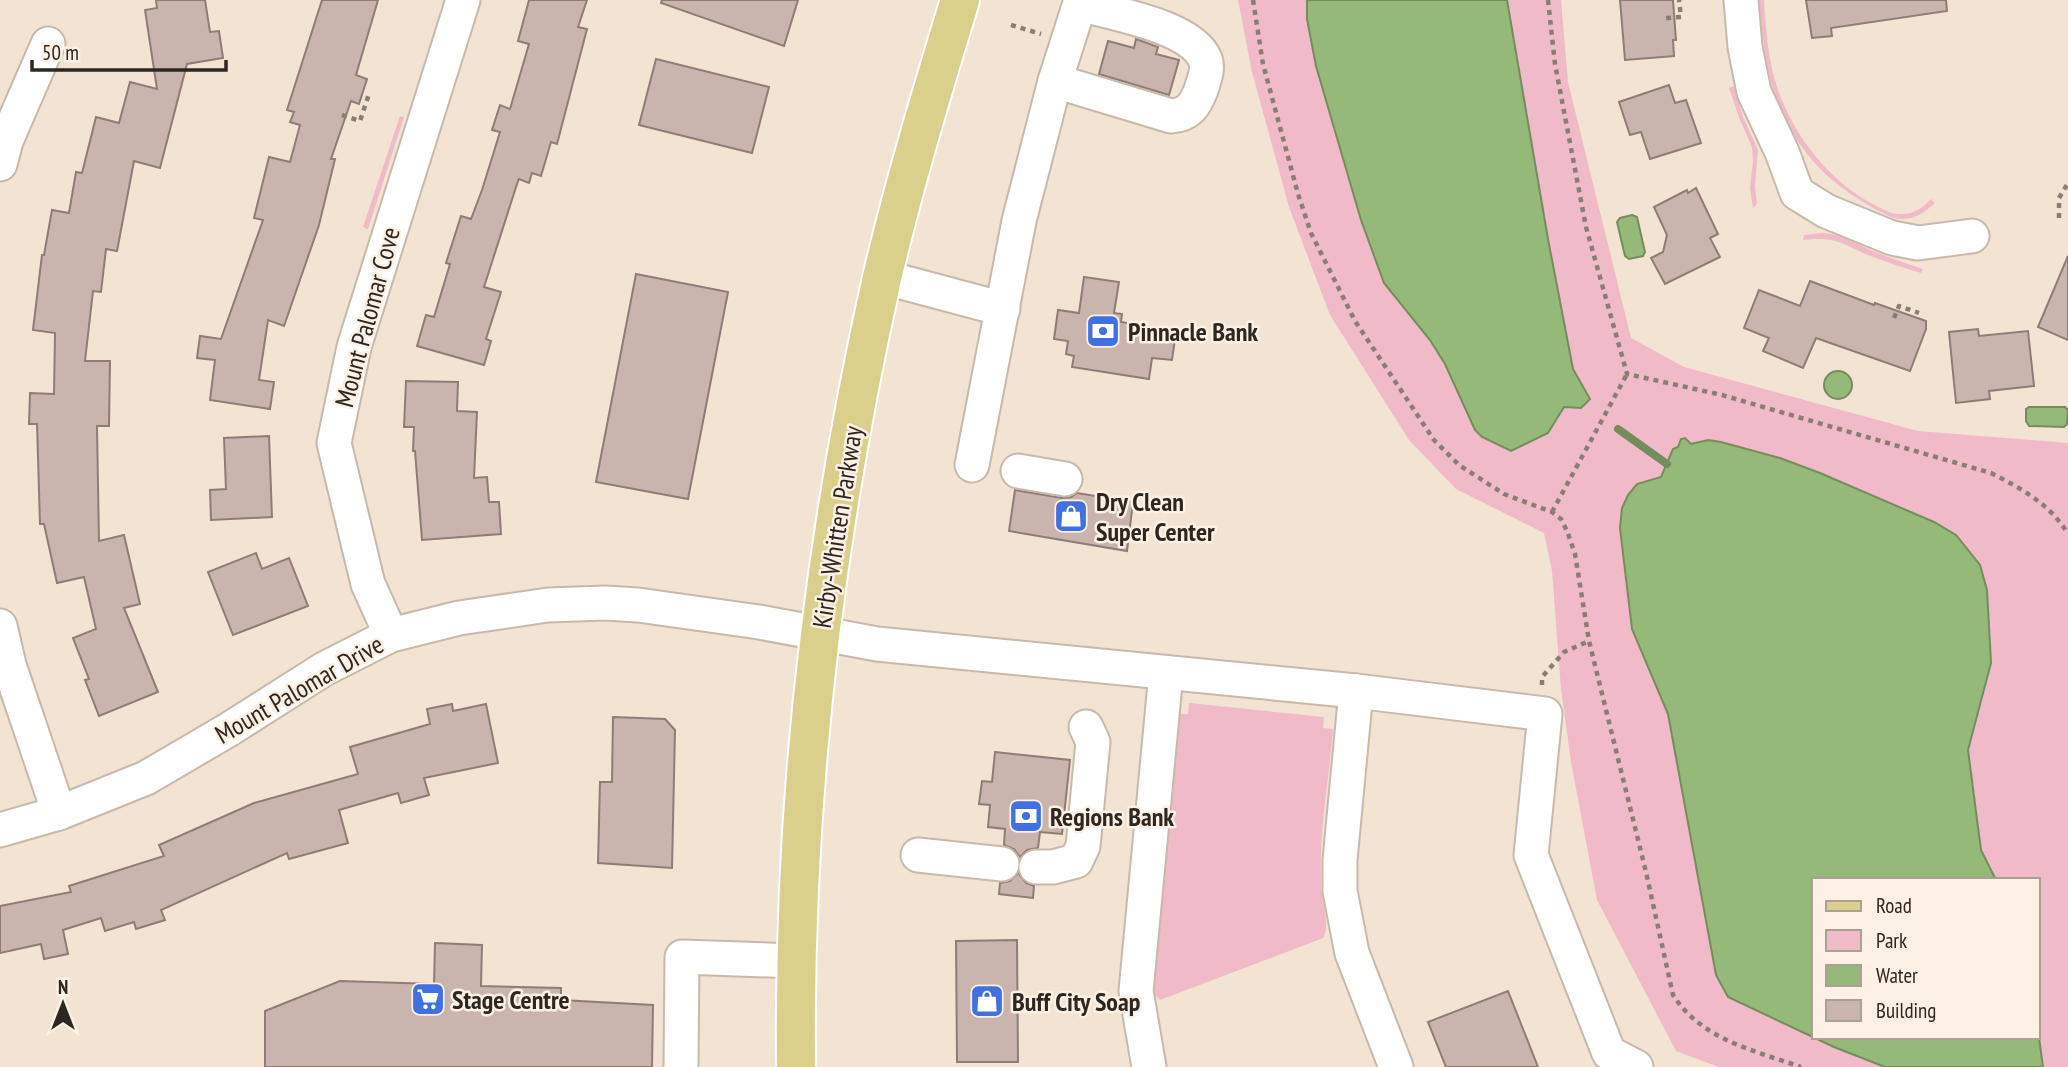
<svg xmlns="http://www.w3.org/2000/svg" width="2068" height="1067" font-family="'PT Sans Narrow',sans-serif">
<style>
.green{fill:#f1bac8;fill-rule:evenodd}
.water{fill:#94b978;stroke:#758d5e;stroke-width:2}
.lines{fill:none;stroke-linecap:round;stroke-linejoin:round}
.stream{stroke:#758d5e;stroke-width:8}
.building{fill:#cab4ae;stroke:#907c76;stroke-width:2}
.minor-casing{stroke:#c8b9aa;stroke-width:37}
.major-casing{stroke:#fff;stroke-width:42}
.path{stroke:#887e74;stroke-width:4.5;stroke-dasharray:5 5;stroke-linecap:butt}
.minor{stroke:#fff;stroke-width:33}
.major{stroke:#dacf8b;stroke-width:38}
.labels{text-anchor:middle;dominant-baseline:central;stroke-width:5;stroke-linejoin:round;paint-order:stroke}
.street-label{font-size:26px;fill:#2d2722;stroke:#fdf0e4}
.poi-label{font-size:26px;font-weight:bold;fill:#2d2722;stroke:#fdf0e4;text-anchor:start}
</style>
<rect width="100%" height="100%" fill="#f2e3d3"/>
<g class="green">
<path d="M1238 0H1561L1568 82 1631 338 1684 367 1918 431 2068 443V1067H1719L1676 1051 1597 900 1571 762 1561 689 1552 571 1544 533 1456 489 1409 440 1330 315 1289 207 1252 72ZM1814 880H2038V1037H1814Z"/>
<path d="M1759 0H1764C1766 31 1768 61 1778 90 1795 137 1829 181 1873 204 1882 209 1892 215 1903 214 1915 214 1923 207 1931 199L1935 203C1925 212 1916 219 1902 219 1894 219 1888 216 1883 213 1836 189 1803 160 1781 109 1765 73 1763 38 1759 0Z"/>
<polygon points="1734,86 1743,117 1758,150 1755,187 1757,204 1753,208 1750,188 1753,161 1752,147 1740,120 1729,88"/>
<polygon points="400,116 404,117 368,229 363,227"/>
<path d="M1822 233C1843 234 1856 244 1875 252 1891 258 1907 264 1923 269L1921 273C1905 268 1889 263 1873 257 1842 245 1839 236 1803 240L1804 235Z"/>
<path d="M1189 703 1324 717 1323 728 1333 729C1329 779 1319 831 1321 881 1321 896 1331 927 1323 938L1160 1000 1152 992 1177 714H1188Z"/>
</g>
<g class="water">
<polygon points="1307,0 1507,0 1548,239 1573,369 1590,399 1581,408 1564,407 1548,433 1511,451 1482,437 1475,430 1445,364 1430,340 1384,283 1361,220 1316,66 1307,19"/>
<polygon points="1632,215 1637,217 1645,252 1643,256 1629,259 1625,256 1617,222 1620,218"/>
<circle cx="1838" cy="385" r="14"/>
<polygon points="2029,407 2065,407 2068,410 2067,424 2064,427 2029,426 2026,421 2026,409"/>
<polygon points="1685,438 1691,444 1708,440 1721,442 1780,458 1820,473 1934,522 1956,535 1980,565 1987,590 1991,663 1968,750 1981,850 1996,880 1814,880 1814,1037 2038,1037 2038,1030 2043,1067 1885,1067 1834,1047 1728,997 1716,975 1668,714 1632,629 1620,528 1622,508 1628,495 1637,484 1661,477 1673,449 1678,447 1681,439"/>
</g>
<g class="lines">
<polyline class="stream" points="1618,429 1667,464"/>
</g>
<g class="building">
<polygon points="156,0 205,0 210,32 219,31 223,58 187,64 160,168 134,161 117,251 106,249 101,292 93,291 85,361 110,361 109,426 97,426 99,541 124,535 140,604 124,608 158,692 99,716 85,680 89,679 73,638 96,629 84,577 57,583 44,524 40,524 37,424 29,424 30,393 54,394 55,333 33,330 42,255 44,255 52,210 69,213 76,172 82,173 96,117 119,123 130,82 157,89 145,10 157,8"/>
<polygon points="322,0 378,0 356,75 367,79 359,104 351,101 331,159 335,159 319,225 284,326 268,320 259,380 274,382 270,409 210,400 215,360 197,358 200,336 221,339 263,220 254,218 269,157 290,162 300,125 290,122 294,112 287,110"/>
<polygon points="529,0 587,0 578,27 587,29 557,144 551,142 541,176 532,173 529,183 519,179 517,184 484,287 501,292 486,339 491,341 484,365 417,346 426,315 434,317 450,264 446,263 461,216 471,219 482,190 500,132 492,130 500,105 510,109 529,44 518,41"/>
<polygon points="662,0 798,0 784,46 661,3"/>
<polygon points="1620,0 1673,0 1676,40 1673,40 1674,56 1625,60"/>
<polygon points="1806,0 1946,0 1947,11 1831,28 1832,36 1812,38"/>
<polygon points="1136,39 1158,47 1156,54 1179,60 1169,95 1099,74 1108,41 1134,48"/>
<polygon points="656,59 769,87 752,153 639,125"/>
<polygon points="1669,85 1675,103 1686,100 1701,143 1650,159 1641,132 1630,135 1619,102"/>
<polygon points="1696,188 1718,234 1710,238 1720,257 1665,284 1651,258 1663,252 1667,235 1654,207 1687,190 1688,193"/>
<polygon points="2068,256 2068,340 2038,327"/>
<polygon points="636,274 728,292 688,499 596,482"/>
<polygon points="1084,277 1119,282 1114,313 1122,314 1121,322 1151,327 1150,335 1175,339 1172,360 1152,358 1149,379 1072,367 1074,356 1066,354 1068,341 1054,339 1058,310 1079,313"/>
<polygon points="1810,281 1874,305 1875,303 1926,321 1926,329 1910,371 1816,338 1803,368 1763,351 1769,338 1744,328 1759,290 1800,306"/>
<polygon points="1978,329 1979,336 2028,331 2034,386 1989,391 1990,399 1956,403 1949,332"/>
<polygon points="406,381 458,382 457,411 477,412 474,478 487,477 489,502 499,502 501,534 422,540 415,451 413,451 414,427 404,427"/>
<polygon points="269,436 272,517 211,520 210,490 226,489 224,438"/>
<polygon points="1015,490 1062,498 1071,497 1077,493 1133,502 1127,551 1009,531"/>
<polygon points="256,553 262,569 289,558 308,606 233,635 208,572"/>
<polygon points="452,704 453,711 486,704 498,763 424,778 429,795 401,803 398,793 339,810 348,843 289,859 287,853 161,910 165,920 136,929 134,922 105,931 101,918 63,930 68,954 44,959 41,944 0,953 0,906 71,892 69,886 164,856 159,845 254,803 358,774 350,747 430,724 427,709"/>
<polygon points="613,717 665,719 675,730 672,868 598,863 600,782 612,782"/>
<polygon points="995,752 1070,760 1062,834 1040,832 1038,848 1027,850 1020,857 1014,849 1004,845 1005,829 988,827 990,805 979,804 982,781 992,782"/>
<polygon points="1018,873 1026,883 1034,886 1033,898 999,894 1000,883 1010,881"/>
<polygon points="1017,940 1018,1062 957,1062 956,941"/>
<polygon points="435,943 482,945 481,986 561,988 561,1000 653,1005 652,1067 265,1067 265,1011 340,981 434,984"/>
<polygon points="1508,991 1538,1067 1446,1067 1428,1022"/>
</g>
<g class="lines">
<g class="minor-casing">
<g id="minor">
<polyline points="1741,0 1745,47 1754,92 1782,152 1797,193 1826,211 1892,238 1918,243 1972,236"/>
<path d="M1055 81 1171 116C1189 115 1195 105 1201 90 1204 80 1209 68 1205 59 1191 26 1113 14 1080 4"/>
<polyline points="0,164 6,141 48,44"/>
<polyline points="883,277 1003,309"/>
<polyline points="972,465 1019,221 1055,81 1081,0"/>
<polyline points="1018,471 1065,479"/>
<polyline points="0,626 9,665 59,813"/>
<polyline points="391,635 368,584 334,443 354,347 463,0"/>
<polyline points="1356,691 1340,860 1340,891 1352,953 1396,1067"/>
<polyline points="0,830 59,813 146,778 228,730 324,669 391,635 459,618 548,605 605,603 638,605 759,622 877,644 1356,691 1545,714 1531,855 1609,1053 1636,1067"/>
<polyline points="918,855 1002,864"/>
<polyline points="1036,867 1053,867 1076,861 1083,846 1093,742 1086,727"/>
<polyline points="681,1067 682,957 796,961"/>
<polyline points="1149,1067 1136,991 1166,673"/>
</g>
</g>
<g class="major-casing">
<path id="major" d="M796 1067C793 802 824 536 882 278 904 184 932 92 960 0"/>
</g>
<g class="path">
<path d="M1253 0 1263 64 1298 194 1311 233 1355 321 1434 440 1459 465 1504 494 1552 512 1561 519 1567 531 1575 554 1589 641 1646 872 1673 995C1702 1040 1753 1050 1801 1067"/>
<path d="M1548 0 1555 64 1586 227 1627 374 1722 395 1991 473C2022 489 2050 504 2068 534"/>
<polyline points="1666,18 1681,17 1679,0"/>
<polyline points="1011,25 1041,34"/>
<polyline points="342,115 360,121 369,94"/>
<polyline points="2059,218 2059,198 2068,183"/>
<polyline points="1894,318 1899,306 1919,313"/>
<polyline points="1552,512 1627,374"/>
<polyline points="1542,685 1542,677 1564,652 1589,641"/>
</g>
<use href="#minor" class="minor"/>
<use href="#major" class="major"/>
</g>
<defs>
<g id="bank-square" transform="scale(1.75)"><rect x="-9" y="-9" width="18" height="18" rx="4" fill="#4170e1" stroke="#fdf0e4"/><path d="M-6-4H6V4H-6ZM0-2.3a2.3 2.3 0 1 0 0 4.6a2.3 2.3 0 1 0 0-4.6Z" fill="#fff"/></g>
<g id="shop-square" transform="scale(1.75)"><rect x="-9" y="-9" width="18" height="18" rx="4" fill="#4170e1" stroke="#fdf0e4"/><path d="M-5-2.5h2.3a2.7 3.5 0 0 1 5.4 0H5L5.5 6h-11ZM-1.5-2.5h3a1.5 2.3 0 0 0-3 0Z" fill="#fff"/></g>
<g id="supermarket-square" transform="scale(1.75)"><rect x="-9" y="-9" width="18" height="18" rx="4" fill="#4170e1" stroke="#fdf0e4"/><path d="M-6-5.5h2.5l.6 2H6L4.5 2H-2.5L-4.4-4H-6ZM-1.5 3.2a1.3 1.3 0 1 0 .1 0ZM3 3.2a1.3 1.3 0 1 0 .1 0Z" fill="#fff"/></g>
</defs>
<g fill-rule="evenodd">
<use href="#bank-square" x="1103" y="331"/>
<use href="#shop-square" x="1071" y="516"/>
<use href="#bank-square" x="1026" y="816"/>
<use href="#supermarket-square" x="428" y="999"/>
<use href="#shop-square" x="987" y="1001"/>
</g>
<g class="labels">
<g class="street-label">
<text transform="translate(367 317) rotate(-75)">Mount Palomar Cove</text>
<text transform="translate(837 527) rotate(-81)">Kirby-Whitten Parkway</text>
<text transform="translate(299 689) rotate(-30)">Mount Palomar Drive</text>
</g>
<g class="poi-label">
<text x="1128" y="331">Pinnacle Bank</text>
<text x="1096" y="501">Dry Clean<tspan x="1096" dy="30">Super Center</tspan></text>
<text x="1050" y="816">Regions Bank</text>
<text x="452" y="999">Stage Centre</text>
<text x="1012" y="1001">Buff City Soap</text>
</g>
</g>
<rect x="1812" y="878" width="228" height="161" fill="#fdf0e4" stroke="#aaa096" stroke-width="2"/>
<rect x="1826" y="901" width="35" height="10" fill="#dacf8b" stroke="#aaa096" stroke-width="2"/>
<text x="1876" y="913" font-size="21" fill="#2d2722">Road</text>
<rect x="1826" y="930" width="35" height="21" fill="#f1bac8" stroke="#aaa096" stroke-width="2"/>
<text x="1876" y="948" font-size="21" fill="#2d2722">Park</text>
<rect x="1826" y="965" width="35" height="21" fill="#94b978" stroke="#aaa096" stroke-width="2"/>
<text x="1876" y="983" font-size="21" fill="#2d2722">Water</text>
<rect x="1826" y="1000" width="35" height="21" fill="#cab4ae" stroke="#aaa096" stroke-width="2"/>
<text x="1876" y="1018" font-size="21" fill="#2d2722">Building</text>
<g transform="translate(63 1004)" stroke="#fdf0e4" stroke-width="5" paint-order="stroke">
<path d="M0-5L12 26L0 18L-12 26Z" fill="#2d2722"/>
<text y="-10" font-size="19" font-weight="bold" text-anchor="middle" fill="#2d2722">N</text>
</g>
<path d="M32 60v10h194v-10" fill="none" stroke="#2d2722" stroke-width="3.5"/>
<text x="42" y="60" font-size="21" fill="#2d2722" stroke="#fdf0e4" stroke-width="5" paint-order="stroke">50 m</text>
</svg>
